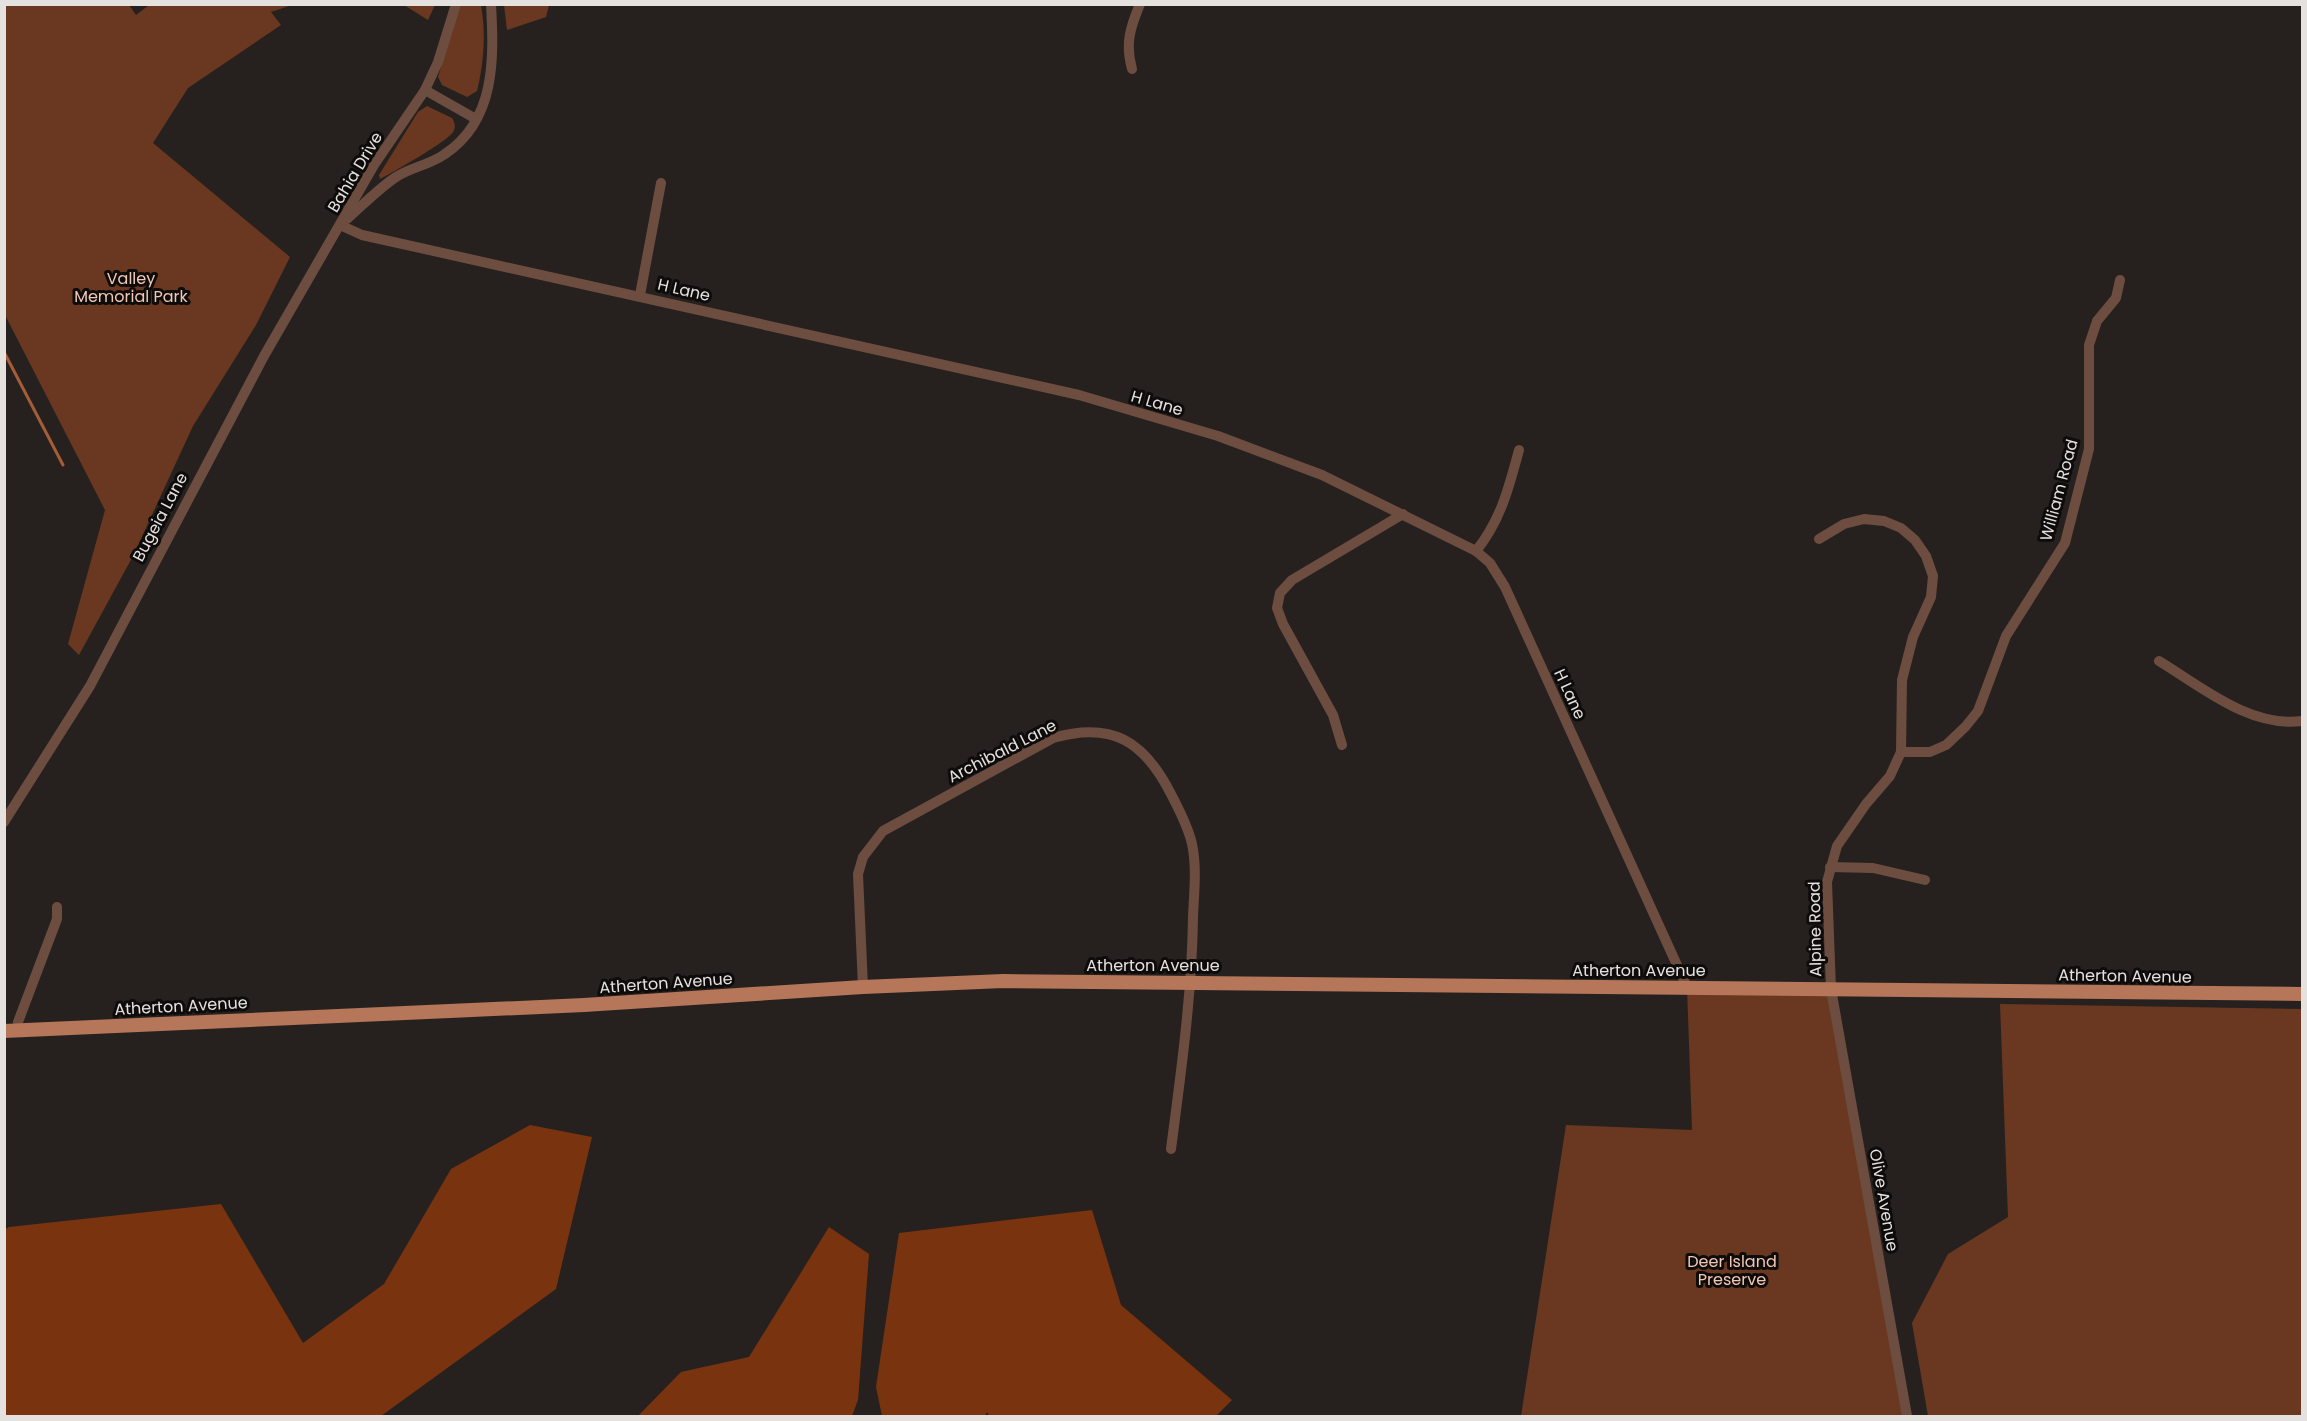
<svg xmlns="http://www.w3.org/2000/svg" width="2307" height="1421" font-family="Poppins,sans-serif">
<style>
.green{fill:#6a3820}
.forest{fill:#79340f}
.lines{fill:none;stroke-linecap:round;stroke-linejoin:round}
.stream{stroke:#a45c39;stroke-width:3}
.minor{stroke:#6d4d3f;stroke-width:10}
.major{stroke:#b67659;stroke-width:14}
.labels{text-anchor:middle;dominant-baseline:central;stroke-width:6;stroke-linejoin:round;paint-order:stroke}
.street-label{font-size:16px;fill:#e4e1df;stroke:#0e0c0b}
.park-label{font-size:16px;fill:#f2c7b5;stroke:#0e0c0b}
</style>
<rect width="100%" height="100%" fill="#26211f"/>
<g class="green">
<polygon points="5,4 129,5 136,15 149,5 292,5 271,12 281,25 188,88 153,143 290,257 256,325 193,426 133,556 79,655 68,644 105,510 5,315"/>
<polygon points="404,5 435,5 428,20"/>
<path d="M460 5H481C486 34 484 62 477 91L467 97 442 85 438 77Z"/>
<polygon points="504,5 504,4 549,5 546,17 507,30"/>
<path d="M427 106 452 118C455 123 456 127 453 132 448 141 392 173 380 179L379 175 418 112Z"/>
<polygon points="1687,987 1831,989 1907,1416 1521,1416 1566,1125 1692,1130"/>
<polygon points="2000,1004 2302,1009 2302,1416 1928,1416 1912,1323 1948,1254 2008,1217"/>
</g>
<g class="forest">
<polygon points="530,1125 592,1137 556,1289 381,1416 5,1416 4,1230 9,1227 221,1204 303,1343 384,1284 451,1169"/>
<polygon points="1092,1210 1121,1305 1232,1400 1216,1416 989,1416 987,1412 985,1416 882,1416 876,1387 899,1233"/>
<polygon points="829,1227 869,1254 858,1400 852,1416 638,1416 681,1372 749,1357"/>
</g>
<g class="lines">
<polyline class="stream" points="4,352 63,465"/>
<g class="minor">
<path d="M1132 69C1125 44 1130 28 1140 4"/>
<polyline points="425,90 476,119"/>
<path d="M347 219C363 205 378 189 396 177 411 167 430 165 445 154 496 120 494 58 491 4"/>
<polyline points="340,225 362,235 1079,395 1218,436 1322,475 1476,551 1490,563 1505,587 1687,987"/>
<polyline points="640,295 661,183"/>
<polyline points="1819,539 1844,524 1864,519 1884,521 1901,528 1915,540 1926,556 1933,576 1931,597 1913,637 1902,680 1901,752 1890,776 1866,804 1837,846 1827,882 1831,989 1907,1416"/>
<path d="M1476 551C1501 520 1509 487 1519 450"/>
<path d="M2159 661C2202 687 2250 728 2302 721"/>
<polyline points="1342,745 1333,715 1283,624 1277,608 1280,593 1292,580 1403,514"/>
<polyline points="1901,752 1930,752 1946,745 1966,726 1978,711 2006,636 2065,543 2089,449 2089,345 2097,321 2116,298 2120,280"/>
<polyline points="4,822 90,686 264,356 374,165 425,90 438,62 456,4"/>
<polyline points="1830,867 1873,868 1925,880"/>
<path d="M863 987 858 874 863 857 883 831 1053 738C1112 721 1144 741 1171 794 1179 810 1188 826 1192 844 1197 867 1194 893 1193 917 1192 995 1181 1072 1171 1149"/>
<polyline points="19,1031 18,1022 57,919 57,907"/>
</g>
<polyline class="major" points="4,1031 584,1005 863,987 1003,981 2302,994"/>
</g>
<g class="labels">
<g class="street-label">
<text transform="translate(355 172) rotate(-59)">Bahia Drive</text>
<text transform="translate(684 290) rotate(13)">H Lane</text>
<text transform="translate(1157 403) rotate(16)">H Lane</text>
<text transform="translate(2059 490) rotate(-75)">William Road</text>
<text transform="translate(160 517) rotate(-62)">Bugeia Lane</text>
<text transform="translate(1570 694) rotate(65)">H Lane</text>
<text transform="translate(1002 751) rotate(-27)">Archibald Lane</text>
<text transform="translate(1815 929) rotate(-91)">Alpine Road</text>
<text x="1153" y="965">Atherton Avenue</text>
<text x="1639" y="970">Atherton Avenue</text>
<text transform="translate(2125 976) rotate(1)">Atherton Avenue</text>
<text transform="translate(666 983) rotate(-4)">Atherton Avenue</text>
<text transform="translate(181 1006) rotate(-3)">Atherton Avenue</text>
<text transform="translate(1884 1200) rotate(80)">Olive Avenue</text>
</g>
<g class="park-label">
<text x="131" y="278">Valley<tspan x="131" dy="18">Memorial Park</tspan></text>
<text x="1732" y="1261">Deer Island<tspan x="1732" dy="18">Preserve</tspan></text>
</g>
</g>
<rect width="2307" height="1421" fill="none" stroke="#e4e1df" stroke-width="12"/>
</svg>
